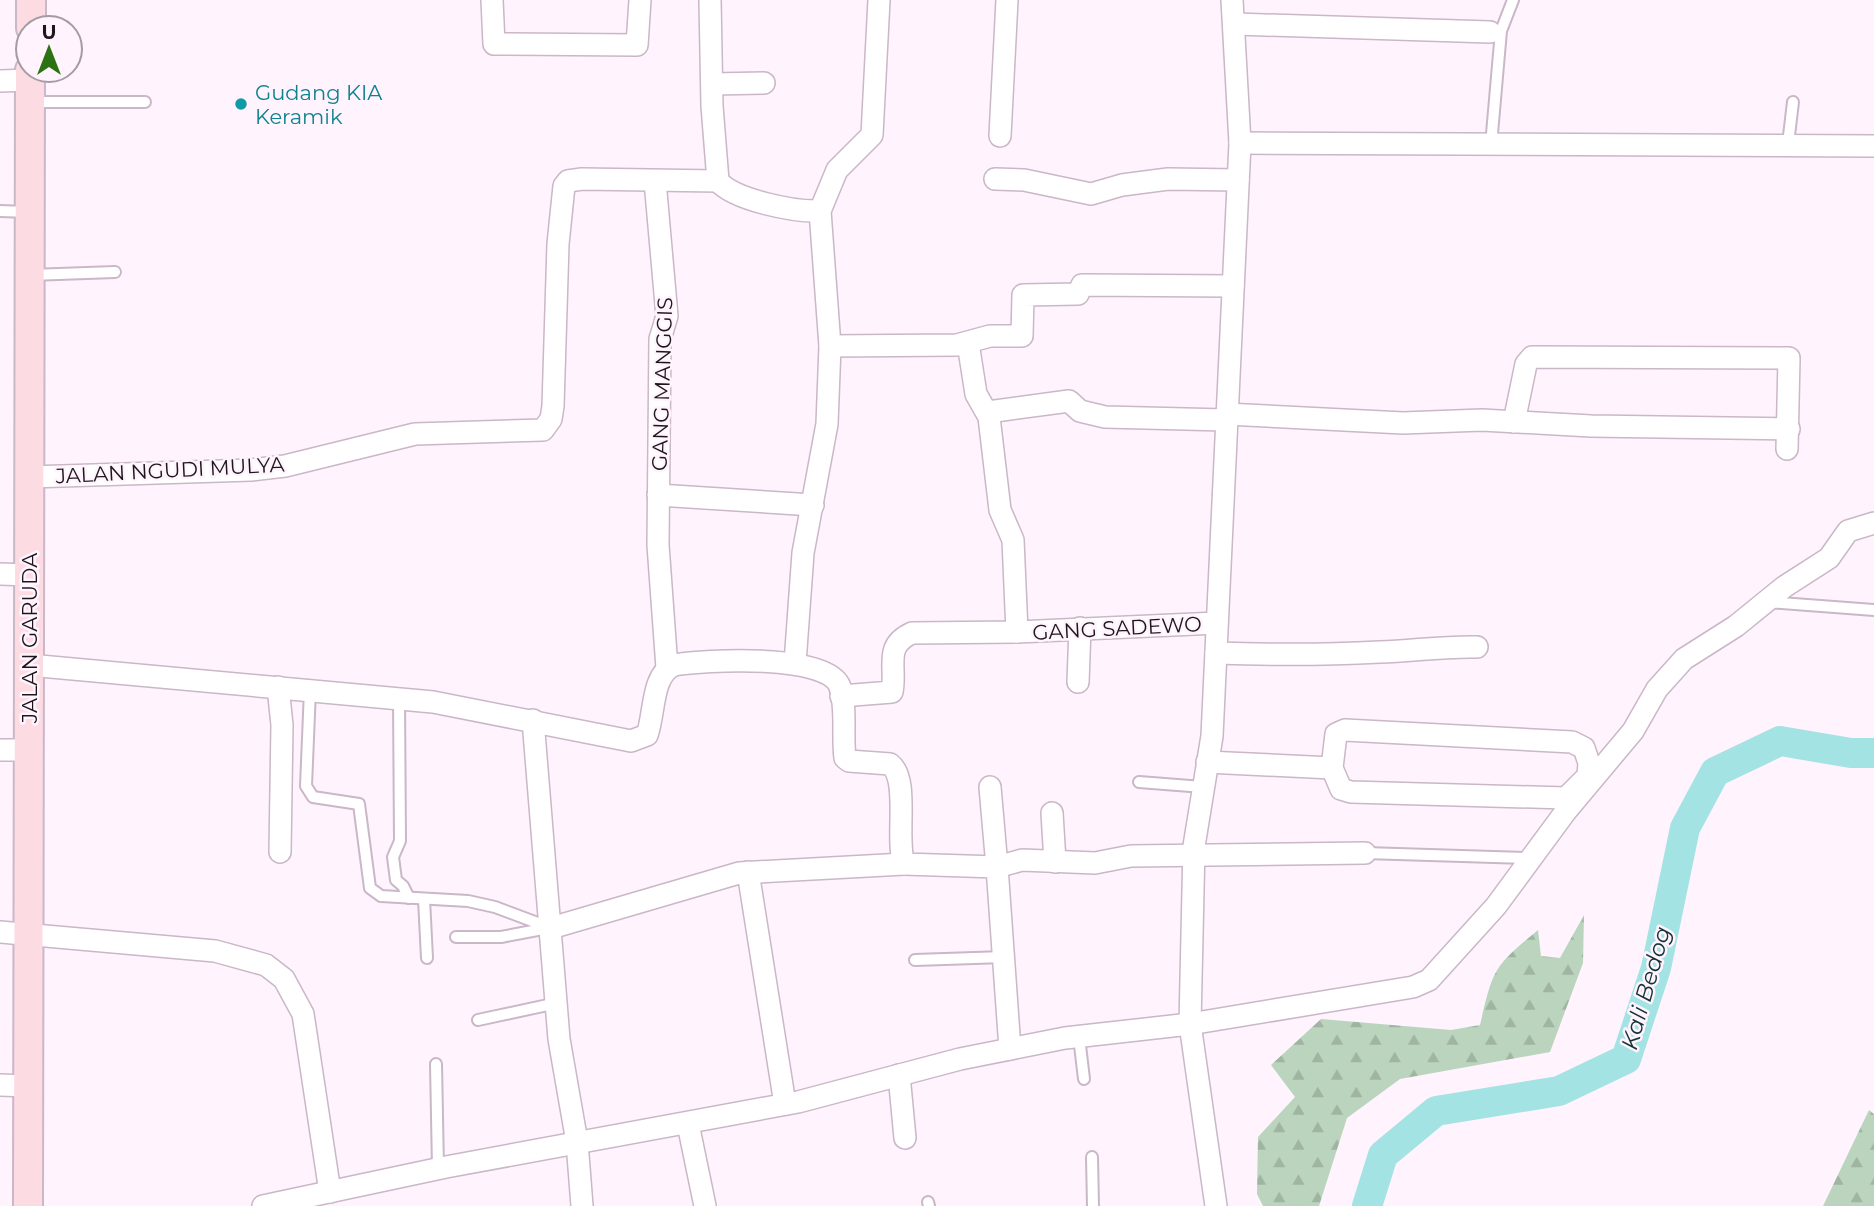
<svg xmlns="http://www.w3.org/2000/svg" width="1874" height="1206" font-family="Montserrat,sans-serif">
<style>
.forest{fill:url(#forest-firs)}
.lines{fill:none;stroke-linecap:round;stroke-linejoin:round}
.river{stroke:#a3e3e4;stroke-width:30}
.service-casing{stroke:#cab7c8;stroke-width:14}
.minor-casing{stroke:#cab7c8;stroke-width:24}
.secondary-casing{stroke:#cab7c8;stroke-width:32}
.service{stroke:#fff;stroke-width:10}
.minor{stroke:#fff;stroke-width:21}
.secondary{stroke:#fcdbe3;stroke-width:28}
.culture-dot{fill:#0f9aa8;stroke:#fff3fd;stroke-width:2.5}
.labels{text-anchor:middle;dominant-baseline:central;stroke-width:5;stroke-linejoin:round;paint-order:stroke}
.culture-label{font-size:21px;fill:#0d838f;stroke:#fff3fd;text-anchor:start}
.street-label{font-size:21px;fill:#1d161c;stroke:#fff3fd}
.water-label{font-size:23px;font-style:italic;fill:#123233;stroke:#fff3fd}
</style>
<defs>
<pattern id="forest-firs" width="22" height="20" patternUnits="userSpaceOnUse" patternTransform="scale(1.75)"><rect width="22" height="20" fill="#bad4bd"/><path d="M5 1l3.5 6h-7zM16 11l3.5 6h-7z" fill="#9fb5a2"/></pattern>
</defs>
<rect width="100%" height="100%" fill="#fff3fd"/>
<g class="forest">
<path d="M1584 915 1583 963 1550 1052 1400 1079 1347 1118 1319 1206H1263L1257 1194 1258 1137 1295 1097 1271 1065 1321 1019 1451 1030 1480 1025C1493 969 1493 967 1538 930L1541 956 1560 958Z"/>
<polygon points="1869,1110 1874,1114 1874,1206 1823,1206"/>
</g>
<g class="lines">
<polyline class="river" points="1367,1206 1383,1155 1436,1111 1559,1091 1626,1059 1656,968 1685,828 1715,772 1780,741 1851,753 1874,753"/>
<g class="service-casing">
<g id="service">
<polyline points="32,102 145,102"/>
<polyline points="1788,144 1793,102"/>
<polyline points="1491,145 1501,31 1513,0"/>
<polyline points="0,211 29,212"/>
<polyline points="30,275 115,272"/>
<polyline points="1768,602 1874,610"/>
<polyline points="310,690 306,786 313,797 359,804 370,888 381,896 468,901 495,907 551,928"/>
<polyline points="399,698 400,841 393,857 396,880 403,886 409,898"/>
<polyline points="1139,782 1203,787"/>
<polyline points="1365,853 1530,858"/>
<polyline points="424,899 427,958"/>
<polyline points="456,937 501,937 548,928"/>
<polyline points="915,960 1004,957"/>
<polyline points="478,1020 557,1003"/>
<polyline points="1079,1037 1084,1079"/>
<polyline points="436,1064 438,1168"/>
<polyline points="1092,1157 1093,1206"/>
<polyline points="928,1202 929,1206"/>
</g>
</g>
<g class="minor-casing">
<g id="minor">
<polyline points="492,0 494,44 637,45 640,0"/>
<path d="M710 0 712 106 718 181C734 200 794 212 820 211"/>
<polyline points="1236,24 1490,32"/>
<polyline points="0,81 29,80"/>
<polyline points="712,84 764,83"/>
<polyline points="1000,136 1007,0"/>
<polyline points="1240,143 1874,146"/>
<polyline points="995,179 1024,180 1091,194 1122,185 1168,179 1238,180"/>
<polyline points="655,181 667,316 660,339 658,545 667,668"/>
<polyline points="968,343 976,394 989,417 1000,510 1013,540 1017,632"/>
<polyline points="830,346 957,345 990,336 1022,336 1023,295 1078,294 1082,285 1233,286"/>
<polyline points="988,412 1069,401 1080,411 1105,417 1225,420"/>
<polyline points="1226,414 1403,423 1482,420 1591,426 1789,429"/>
<polyline points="1514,422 1526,364 1532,357 1789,358 1787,449"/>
<polyline points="30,477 251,470 285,466 415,434 543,430 551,419 553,406 558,244 564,186 568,181 582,179 718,181"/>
<polyline points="658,495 813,505"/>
<polyline points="0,574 29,575"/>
<path d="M1216 653C1271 655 1325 655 1380 652 1413 651 1444 646 1477 647"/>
<polyline points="795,663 803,553 827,424 830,346 820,211 837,170 872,135 879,0"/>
<path d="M29 665 433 702 631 741 647 735C655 714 651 675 674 665 704 660 829 653 840 687 847 708 842 736 845 758L849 761 890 764C910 779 895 839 904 864L997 867 1010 1049"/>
<polyline points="1078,682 1080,628"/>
<polyline points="278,687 282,725 280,852"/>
<path d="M841 696 892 692C897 667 883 646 912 633L1017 632 1217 623"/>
<polyline points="533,720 559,1039 577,1142 582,1206"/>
<polygon points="1345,730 1572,742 1584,748 1589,763 1588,776 1566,798 1351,792 1341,789 1332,768 1336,734"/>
<polyline points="0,750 29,750"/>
<polyline points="1207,762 1332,768"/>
<polyline points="990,787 997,867 1022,860 1095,863 1131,856 1365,853"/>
<polyline points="1052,813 1055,862"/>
<polyline points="748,872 785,1104"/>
<polyline points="551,928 739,873 904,864"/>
<polyline points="0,932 215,951 266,965 284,979 303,1014 330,1192"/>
<polyline points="899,1075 905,1138"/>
<polyline points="0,1085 28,1086"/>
<polyline points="688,1124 705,1206"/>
<polyline points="263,1206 446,1167 798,1102 960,1059 1065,1038 1190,1024 1413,987 1429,980 1496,906 1566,811 1633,731 1657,689 1684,659 1736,626 1784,587 1829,558 1848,531 1874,523"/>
<polyline points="1216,1206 1190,1024 1194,846 1212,736 1240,143 1232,0"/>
</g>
</g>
<g class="secondary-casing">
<g id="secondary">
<polyline points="31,0 31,28"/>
<polyline points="28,1206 30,70"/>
</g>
</g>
<use href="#service" class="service"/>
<use href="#minor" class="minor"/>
<use href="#secondary" class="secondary"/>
</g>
<circle class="culture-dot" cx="241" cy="104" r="7"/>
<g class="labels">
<g class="culture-label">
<text x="255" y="92">Gudang KIA<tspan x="255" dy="24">Keramik</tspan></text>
</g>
<g class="street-label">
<text transform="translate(662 384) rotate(-88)">GANG MANGGIS</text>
<text transform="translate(170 470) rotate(-3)">JALAN NGUDI MULYA</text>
<text transform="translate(1117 628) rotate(-3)">GANG SADEWO</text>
<text transform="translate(29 638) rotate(-90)">JALAN GARUDA</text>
</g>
<g class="water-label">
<text transform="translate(1646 988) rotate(-74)">Kali Bedog</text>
</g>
</g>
<g transform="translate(49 49)"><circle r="33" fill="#fff3fd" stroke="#a59ba3" stroke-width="2"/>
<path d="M0-5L12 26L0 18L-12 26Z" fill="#2c7212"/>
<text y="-10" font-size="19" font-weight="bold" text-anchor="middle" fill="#1d161c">U</text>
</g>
</svg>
